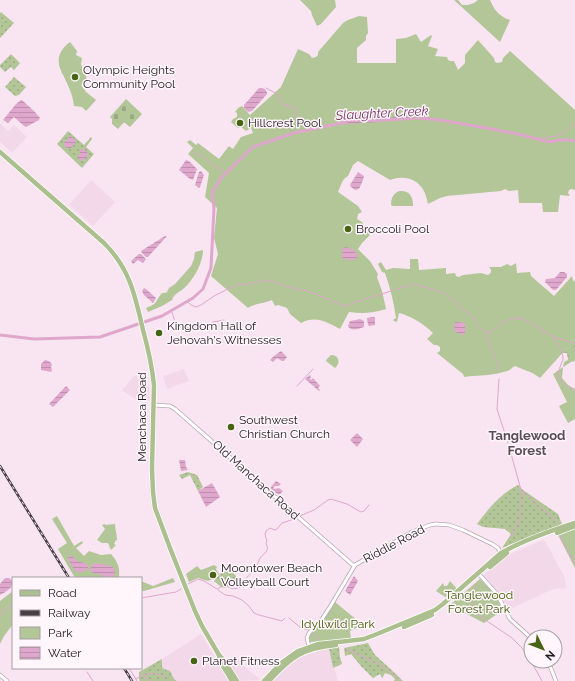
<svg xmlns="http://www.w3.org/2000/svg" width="575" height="681" font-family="Raleway,sans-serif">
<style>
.built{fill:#f3d8e9}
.grass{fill:url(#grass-dots)}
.forest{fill:url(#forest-firs)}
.cemetery{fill:url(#cemetery-stones)}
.green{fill:#b2c698}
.water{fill:url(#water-rules)}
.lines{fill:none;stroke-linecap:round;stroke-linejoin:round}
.stream{stroke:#dea7cb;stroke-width:1}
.river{stroke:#dea7cb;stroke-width:3}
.minor-casing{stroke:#b8a6b1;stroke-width:4.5}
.major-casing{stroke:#fff;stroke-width:6}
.minor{stroke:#fff;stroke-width:3}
.major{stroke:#acbf8f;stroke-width:4.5}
.rail-casing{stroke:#483f45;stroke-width:2.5}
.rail{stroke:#fef6fb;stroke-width:1;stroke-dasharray:3;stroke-linecap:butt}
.poi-dot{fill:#476314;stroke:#fef6fb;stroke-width:1.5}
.labels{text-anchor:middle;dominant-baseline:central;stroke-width:3;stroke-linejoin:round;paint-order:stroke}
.poi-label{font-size:12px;fill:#20191d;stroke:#fef6fb;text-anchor:start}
.street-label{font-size:12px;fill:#20191d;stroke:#fef6fb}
.park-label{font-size:12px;fill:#3d5800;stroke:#fef6fb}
.water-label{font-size:13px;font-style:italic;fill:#733261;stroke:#fef6fb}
.neighbourhood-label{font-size:13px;font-weight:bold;fill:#5c4c56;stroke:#fef6fb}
</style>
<defs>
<pattern id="grass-dots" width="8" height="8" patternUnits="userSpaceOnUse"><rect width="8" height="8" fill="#b2c698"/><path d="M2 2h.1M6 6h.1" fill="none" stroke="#99aa83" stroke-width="1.8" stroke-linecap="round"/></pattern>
<pattern id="forest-firs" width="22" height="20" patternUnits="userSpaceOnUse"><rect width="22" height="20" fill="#b2c698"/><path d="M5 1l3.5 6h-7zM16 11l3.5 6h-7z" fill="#99aa83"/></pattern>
<pattern id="cemetery-stones" width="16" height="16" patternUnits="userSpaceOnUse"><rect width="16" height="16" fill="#b2c698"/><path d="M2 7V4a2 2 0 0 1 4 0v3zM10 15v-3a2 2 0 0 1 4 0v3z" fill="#99aa83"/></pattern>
<pattern id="water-rules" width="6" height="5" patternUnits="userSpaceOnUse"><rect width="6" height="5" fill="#dea7cb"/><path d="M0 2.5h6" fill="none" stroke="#be8fae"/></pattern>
</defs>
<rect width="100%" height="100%" fill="#f9e5f2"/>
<g class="built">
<polygon points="0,123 8,131 14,125 27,137 12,153 0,142"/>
<polygon points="91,180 115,202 93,226 69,205"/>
<polygon points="184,369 189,381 167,389 163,376"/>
<polygon points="135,375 149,387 149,401 141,401 133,398 122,390"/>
<polygon points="543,540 545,541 563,574 565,579 566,588 555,589 549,591 508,610 499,592 484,575 485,574 503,558 510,554"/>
<polygon points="201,634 229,681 177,681 174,679 170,671 164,669 162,667 162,659"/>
<polygon points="329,648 332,662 338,681 273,681 291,661 312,652"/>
<polygon points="234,657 246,668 261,680 239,681 229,662"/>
</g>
<g class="grass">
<polygon points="1,12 14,23 0,38 0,13"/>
<polygon points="11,54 20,63 14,70 11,67 5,72 0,67 0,65"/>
<polygon points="14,77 26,87 19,95 15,96 5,87"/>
<polygon points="68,131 84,145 91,137 92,139 86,147 94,154 82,168 57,144"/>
<polygon points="188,472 197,475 203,487 198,491 190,475 182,479 179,475"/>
<path d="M518 485 523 490 558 514 562 524 502 548 511 534 505 529 483 527 477 524C488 509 501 493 518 485Z"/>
<polygon points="227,566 237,577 226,588 221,587 214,581"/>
<polygon points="368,643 375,655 396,674 403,681 394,681 395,679 391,675 385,673 383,677 382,678 380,674 373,678 361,666 351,654 345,656 344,648"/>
<polygon points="339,647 340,657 342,664 333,668 329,648"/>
<polygon points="162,659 162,667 164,669 170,671 174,679 177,681 140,681 139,680 139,672"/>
</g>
<polygon class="forest" points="575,339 575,361 571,362 563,367 564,362 568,360 567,353 562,353"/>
<polygon class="cemetery" points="126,99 142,114 130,127 124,122 118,129 112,124 112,119 110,117"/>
<g class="green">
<polygon points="300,0 335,0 336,7 321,24 317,26 312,15 311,11"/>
<path d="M454 0H458L462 5H468L474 3 478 0H490C494 10 500 17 510 20L500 42Z"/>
<path d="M359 16 367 17 368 33 366 36V40L357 48V63H396V39L406 38 416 34 421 42 431 35 432 36 428 46 438 49 435 56 447 57 448 60 450 61H454L458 70 465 63V55L478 40 494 58 495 62 497 63 502 62 503 58 510 51 575 110V190L572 189 569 190 568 193 570 196 560 195 558 212H543L542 203H519L518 190 509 191 505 189 501 191 447 196 440 198 428 204C427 200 426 195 424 191 417 178 403 175 390 180L358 161 353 165 348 176 345 178 342 182 338 192 358 206 362 212 358 214 357 219 362 222 370 235 362 243 358 249 370 261 378 274 377 277 382 291 386 309C373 313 362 314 349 312L340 329C327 322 315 315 301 323L290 314 287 308 278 305 275 306 272 300C265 303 253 304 248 308L211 276 218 254 214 238 217 208 205 197 209 173 188 154 193 148 187 142 190 140 196 145 198 143 219 159 229 146 233 149 241 137 253 133 251 128 246 131 241 127 238 128 231 122 233 119 237 117V113L235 112 238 108 242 106 250 115 281 87 298 49 309 54 312 58 316 57 318 55V52L343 23 348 20Z"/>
<path d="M70 42 77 51 76 55 82 58 81 64 87 79 81 85 86 92 96 100 86 111 82 107 74 106C73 94 67 83 62 73 61 70 59 67 59 64 57 55 63 47 70 42Z"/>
<path d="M399 191C409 190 413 196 413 205V206H393L391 205C391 198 393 194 399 191Z"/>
<path d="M203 250C203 263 193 281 183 289 178 293 174 294 172 300L162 306 148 312 146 308C159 303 155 301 162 293H165L167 292 169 288 175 284 191 266 194 259 195 252Z"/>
<path d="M410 259H418L419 270 446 268V274L455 273 456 276 459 277 463 275 481 273 488 275C492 273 492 270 489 267H501L507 264 511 266 516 263 517 273 530 272 531 276 554 296 572 276 573 280 575 282V339L540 378C530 370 525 371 515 366 511 368 511 370 507 371 493 376 478 375 464 377L463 374 437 353 440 351V347L437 345H434L427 339 433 333C424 324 411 316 399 313L397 322 394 321 393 320 396 318C394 303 390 287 385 273L382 272 378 264 381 262 386 270 393 268 410 269Z"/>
<path d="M331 355C339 355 341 363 335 368L326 361 327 359Z"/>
<polygon points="563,367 562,378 568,385 575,389 575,419 568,423 559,406 567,402 553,374"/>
<path d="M57 516 74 546 82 541 83 543 76 548 84 556 89 551 101 555 111 554C118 563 120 566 119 578H75L58 549 67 543 52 519Z"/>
<path d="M105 524V525L115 524C115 530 117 534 117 540H116L114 544 116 545 111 550 108 543H102L97 540 105 529 102 525Z"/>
<polygon points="575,529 575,568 558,535"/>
<path d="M214 565 217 567 216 569 219 574C209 582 210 582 198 578L189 582 186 574 197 566 201 570Z"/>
<polygon points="173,578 175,582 144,591 141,591 141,581 153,586"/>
<polygon points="480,579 493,592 503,610 484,623 457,609 451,604"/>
<polygon points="450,581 457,589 447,598 436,591 443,583 444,586 447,586"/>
<polygon points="13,591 13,624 4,636 0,644 0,601"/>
<polygon points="335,602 363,625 354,629 350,631 351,639 310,642 309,637 312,631 322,622"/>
</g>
<g class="water">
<path d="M259 88H261C264 88 267 90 267 94L252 111 248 112 244 108V105Z"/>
<polygon points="21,100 22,100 35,112 40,118 39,120 26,127 24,126 14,117 8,123 3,120 16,104"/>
<polygon points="411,117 427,119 344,124 343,121 344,119 359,118"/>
<polygon points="70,136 76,140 76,142 71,148 68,148 64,146 64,143"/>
<polygon points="81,149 84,149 89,155 85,159 81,161 78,158"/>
<polygon points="186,160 189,161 197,169 193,180 190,179 179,170"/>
<polygon points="201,171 204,175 200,187 199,188 195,185 199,172"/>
<polygon points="358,172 364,176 363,180 359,189 355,190 351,187 350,185"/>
<polygon points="165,236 167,236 148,257 146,257 142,253 141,251"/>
<polygon points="346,247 354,250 358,255 357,258 352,260 344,259 342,257 342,250 343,248"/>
<polygon points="139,254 141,254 146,259 143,263 138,260 133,264 131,261"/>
<polygon points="560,272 564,272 567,274 567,277 556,290 553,290 545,282 546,279 555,278"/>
<polygon points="144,288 146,289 156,298 153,303 144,295 142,291"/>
<polygon points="374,317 375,318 375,325 369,326 368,325 367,319 367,318"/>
<path d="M360 319 364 321V327C358 329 351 332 348 326L350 321Z"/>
<polygon points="455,322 465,323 465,333 463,335 456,332 454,329"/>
<polygon points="281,351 287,357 284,361 282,361 277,358 273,362 270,360 274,356"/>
<polygon points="45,360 49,361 52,364 51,367 52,370 51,372 41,370 41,364"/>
<polygon points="310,375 311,376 310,379 311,380 313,378 320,386 318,388 320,390 319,391 305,379"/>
<polygon points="66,386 70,390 53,407 49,404"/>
<polygon points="357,433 363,439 357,447 350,440"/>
<polygon points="179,460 185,460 186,467 188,470 181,471"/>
<polygon points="276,481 281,484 279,486 275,486 273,488 275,489 279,488 283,491 279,495 271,489 271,487"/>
<polygon points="212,483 220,497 206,507 198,491"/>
<path d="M70 556H72L77 561 88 564C90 572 81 573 75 571L68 559V558Z"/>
<polygon points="95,563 111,566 115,569 115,574 111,578 91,572 90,570 92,565"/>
<polygon points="354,576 358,581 350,595 345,591"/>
<path d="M5 578H9L13 581C13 588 6 592 0 595V584Z"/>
</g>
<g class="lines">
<g class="stream">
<polyline points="266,88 277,94 282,104 295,108 299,131"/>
<polyline points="536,139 556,136 564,133 575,124"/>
<polyline points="194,153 202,156 214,166 222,170 225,175"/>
<path d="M187 301 191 305 196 307 201 305 214 296 236 285 249 284 267 280 285 286 311 292 344 306 413 284 445 293 473 318C478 323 480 330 486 333L495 330 505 321 513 318 523 319 536 326 553 337 575 343"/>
<path d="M171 310C174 316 174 323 179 328L181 327 183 328C192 326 201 327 209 323"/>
<polyline points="213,322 224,320"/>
<polyline points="486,333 489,344 498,364 499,370"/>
<path d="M554 338C557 344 563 351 563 358 563 361 561 364 560 367 557 381 563 386 575 390"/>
<polyline points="499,379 497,409 508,443"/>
<polyline points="297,386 313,369"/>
<polyline points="510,450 521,490 554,519 556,523"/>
<polyline points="300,516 314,510 328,500 331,499 347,504 361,512 364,511 369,505"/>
<polyline points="560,534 561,538 575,563"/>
<polyline points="511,537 520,519 521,490"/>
<path d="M188 584 198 579 204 581 217 589C219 588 222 586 224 586 232 586 231 592 242 586 243 580 248 577 252 572 257 570 257 564 260 558 262 555 266 553 267 550 268 548 267 546 266 543L267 541 265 535 266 531 270 528 275 530 277 529 282 523 297 518"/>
<path d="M476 585C473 598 470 607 481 617L512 638 522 648 531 661"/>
<polyline points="218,590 225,595 233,596 242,600 249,606 254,613 259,615 282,621 285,618"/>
<polyline points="141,598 176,592 181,589"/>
<polyline points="0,615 4,610 13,605"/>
<polyline points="289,618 301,628 309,630"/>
<polyline points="313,633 320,640"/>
<path d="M346 649C365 658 386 664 401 681"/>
<polyline points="531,661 542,681"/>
<polyline points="84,668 84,669"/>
<polyline points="129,668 137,681"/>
<polyline points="87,672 93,681"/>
<polyline points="143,676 151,681"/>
<path d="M136 679C138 678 140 676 142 675 150 672 159 674 167 677"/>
</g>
<g class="river">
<polyline points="420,118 440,120 486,128 518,134 549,142 559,140 569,140 575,141"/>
<polyline points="0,335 34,339 100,337 162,316 193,298 203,289 211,268 214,208 212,193 221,178 253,147 294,133 346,122"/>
</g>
<g class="minor-casing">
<g id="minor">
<polyline points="153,405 170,406 175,409 354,566"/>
<polyline points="478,573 497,594 510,619 531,638"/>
<polyline points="309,647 307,638 309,633 322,619 330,607 355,565 412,532 430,525 436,524 449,525 463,530 492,544 498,548 501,553"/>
<polyline points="548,661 556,681"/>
<polyline points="0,675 7,681"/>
</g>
</g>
<g class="major-casing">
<g id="major">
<path d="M0 152 104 243C130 269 135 295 143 330 148 348 152 366 154 385L152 468 153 492 155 508 170 548 195 611 202 626 219 655 220 661 232 681"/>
<polyline points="557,533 575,526"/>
<polyline points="490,567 507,553"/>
<polyline points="404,627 432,615"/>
<polyline points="219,655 223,659 237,681"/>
<path d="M264 681 281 663 298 651 318 644 348 641 364 639 377 634 435 610 443 604 501 553C524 540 550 531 575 523"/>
<path d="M269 681C291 657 303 648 336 645"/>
</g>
</g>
<use href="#minor" class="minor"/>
<use href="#major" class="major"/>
<g class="rail-casing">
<g id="rail">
<polyline points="0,466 69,578"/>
<polyline points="124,668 132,681"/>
</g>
</g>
<use href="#rail" class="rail"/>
</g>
<g class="poi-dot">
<circle cx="75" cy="77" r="4"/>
<circle cx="240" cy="123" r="4"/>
<circle cx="348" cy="229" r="4"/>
<circle cx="159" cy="333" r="4"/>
<circle cx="231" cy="427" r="4"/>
<circle cx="213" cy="575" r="4"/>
<circle cx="194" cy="661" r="4"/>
</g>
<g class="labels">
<g class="poi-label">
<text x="83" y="70">Olympic Heights<tspan x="83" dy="14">Community Pool</tspan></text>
<text x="248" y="123">Hillcrest Pool</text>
<text x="356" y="229">Broccoli Pool</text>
<text x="167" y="326">Kingdom Hall of<tspan x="167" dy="14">Jehovah's Witnesses</tspan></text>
<text x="239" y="420">Southwest<tspan x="239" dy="14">Christian Church</tspan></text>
<text x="221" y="568">Moontower Beach<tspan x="221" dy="14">Volleyball Court</tspan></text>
<text x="202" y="661">Planet Fitness</text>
</g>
<g class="street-label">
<text transform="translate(142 417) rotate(-90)">Menchaca Road</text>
<text transform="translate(256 480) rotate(42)">Old Manchaca Road</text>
<text transform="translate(394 544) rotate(-28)">Riddle Road</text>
</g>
<g class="park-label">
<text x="479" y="595">Tanglewood<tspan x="479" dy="14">Forest Park</tspan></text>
<text x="338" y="624">Idyllwild Park</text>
</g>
<g class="water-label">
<text transform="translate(382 113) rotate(-3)">Slaughter Creek</text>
</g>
<g class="neighbourhood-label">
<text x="527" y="435">Tanglewood<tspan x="527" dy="15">Forest</tspan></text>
</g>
</g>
<rect x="12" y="577" width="130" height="92" fill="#fef6fb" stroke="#a59ea2"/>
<rect x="20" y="590" width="20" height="6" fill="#acbf8f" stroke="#a59ea2"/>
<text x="48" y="597" font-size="12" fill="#20191d">Road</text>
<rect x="20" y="610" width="20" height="6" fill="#483f45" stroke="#a59ea2"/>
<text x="48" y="617" font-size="12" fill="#20191d">Railway</text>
<rect x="20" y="627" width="20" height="12" fill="#b2c698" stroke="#a59ea2"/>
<text x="48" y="637" font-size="12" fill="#20191d">Park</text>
<rect x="20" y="647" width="20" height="12" fill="url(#water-rules)" stroke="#a59ea2"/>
<text x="48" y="657" font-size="12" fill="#20191d">Water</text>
<g transform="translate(543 649) rotate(133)"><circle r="19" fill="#fef6fb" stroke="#a59ea2"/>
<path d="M0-3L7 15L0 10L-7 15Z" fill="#476314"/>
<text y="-6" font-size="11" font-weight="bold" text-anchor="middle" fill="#20191d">N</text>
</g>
</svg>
